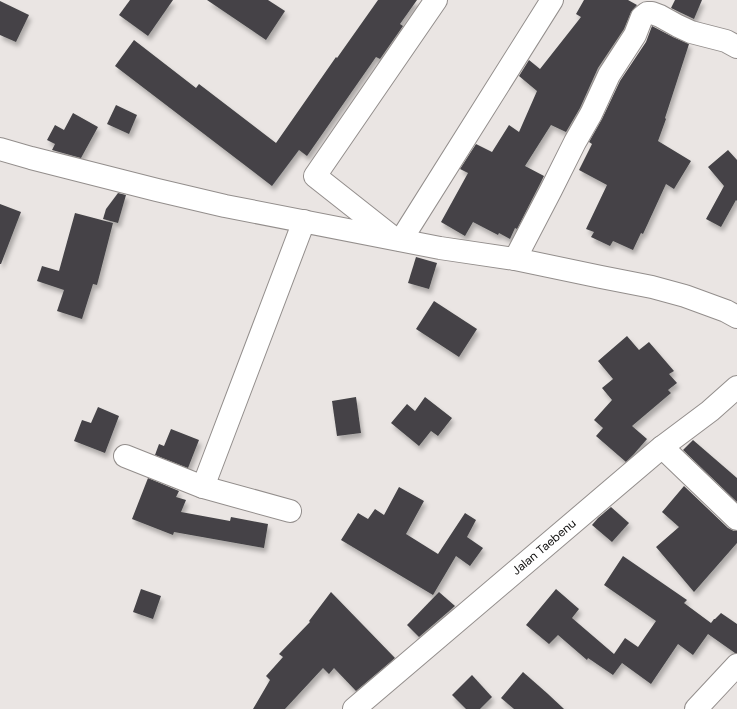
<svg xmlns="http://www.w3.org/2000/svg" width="737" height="709" font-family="'DM Sans',sans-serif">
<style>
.building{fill:#444346;filter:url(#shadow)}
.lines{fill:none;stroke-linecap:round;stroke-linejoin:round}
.minor-casing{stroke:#938e8c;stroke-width:24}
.major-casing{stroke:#938e8c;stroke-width:24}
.minor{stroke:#fff;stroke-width:22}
.major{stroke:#fff;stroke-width:22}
.labels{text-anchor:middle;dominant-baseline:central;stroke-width:4;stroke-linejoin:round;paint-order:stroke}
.street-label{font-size:12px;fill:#0f0e0d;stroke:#fff}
</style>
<defs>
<filter id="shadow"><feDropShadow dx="2.5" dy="4.5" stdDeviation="2" flood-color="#0004"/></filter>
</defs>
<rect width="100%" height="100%" fill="#eae5e3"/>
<g class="building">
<polygon points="130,0 173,0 148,36 119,15"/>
<polygon points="207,0 268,0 285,11 266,40"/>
<polygon points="378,0 417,0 400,24 403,26 380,59 376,57 307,156 299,150 272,186 115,66 134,40 196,88 199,84 276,143 336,57 337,58"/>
<polygon points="584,0 628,0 637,5 631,12 624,29 598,68 580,108 566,132 551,125 525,166 544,176 517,229 515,228 510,239 499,233 498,235 473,222 465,236 441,222 468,173 460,169 476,144 492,152 509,125 519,132 537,91 519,76 529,60 540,69 581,17 576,14"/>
<polygon points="675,0 702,0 694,19 671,8"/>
<polygon points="0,1 29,15 16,42 0,35"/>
<polygon points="652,26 673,37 689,44 665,118 666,119 658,141 691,161 674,189 666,184 643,234 641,233 633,250 613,241 610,246 591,237 594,232 586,229 607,185 579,170 592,144 589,142 602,119 620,81 646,42"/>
<polygon points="116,105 137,115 129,134 107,124"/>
<polygon points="73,113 98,127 81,158 52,150 55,144 47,140 55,125 64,130"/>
<polygon points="728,150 737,160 737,201 736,200 721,227 706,219 724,186 708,167"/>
<polygon points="118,193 126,195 118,223 103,219 106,209"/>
<polygon points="0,204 21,212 1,264 0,264"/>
<polygon points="75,213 113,223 97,285 93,284 82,319 57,311 64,290 37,281 42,266 59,271"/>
<polygon points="416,257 437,263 429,289 408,283"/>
<polygon points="434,301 477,329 459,357 416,329"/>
<polygon points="627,336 639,350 649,342 674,371 669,374 677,383 668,390 671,393 632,426 647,439 634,454 626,462 596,436 603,428 594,420 612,400 602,388 613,379 598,361"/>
<polygon points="356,397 361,433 337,436 332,401"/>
<polygon points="425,397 452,418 438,436 431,431 419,446 391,423 407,404 415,411"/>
<polygon points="98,407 119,416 105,453 74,441 82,420 91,423"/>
<polygon points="171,429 199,440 188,468 155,455 159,444 164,446"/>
<polygon points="693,440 737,478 737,502 683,450"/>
<polygon points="148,478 179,491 176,497 186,500 181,512 230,521 231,517 268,524 264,548 174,532 173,535 132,519"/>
<polygon points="684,486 728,528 734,531 737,531 737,543 694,592 656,547 679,527 662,512"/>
<polygon points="399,487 424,501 406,534 438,554 465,513 476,520 467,537 483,548 470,566 456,556 433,595 341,540 358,513 368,519 375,509 384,515"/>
<polygon points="611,507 629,523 612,542 592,525 598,518"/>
<polygon points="623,556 687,600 684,603 711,623 714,619 715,619 721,613 737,624 737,653 735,653 708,634 693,655 678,644 651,684 622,663 613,675 588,658 587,660 558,635 549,644 526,625 556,589 579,609 572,618 614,654 625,638 638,647 656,621 604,585"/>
<polygon points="141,589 161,596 153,619 133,612"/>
<polygon points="331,592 395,658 356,691 334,668 329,674 323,668 285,709 253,709 270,680 266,676 283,657 279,654 310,622 309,621"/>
<polygon points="439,592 455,606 419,637 407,625"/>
<polygon points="523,672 548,694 564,709 514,709 501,698"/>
<polygon points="472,675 492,697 480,709 466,709 452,695"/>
</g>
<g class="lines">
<g class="minor-casing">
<g id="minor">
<polyline points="0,149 31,158 157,190 225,206 440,248 515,259 601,277 652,287 685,296 726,311 737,317"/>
<polyline points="391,236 315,176 436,0"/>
<polyline points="401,240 552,0"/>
<polyline points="515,259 551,190 575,142 591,114 609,75 635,35 642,17 647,13 652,13 660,16 678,26 691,32 726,41 737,47"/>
<polyline points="662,447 737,519"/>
<polyline points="125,456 203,487 290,511"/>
<polyline points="203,487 304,221"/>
<polyline points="696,709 737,665"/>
</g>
</g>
<g class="major-casing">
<polyline id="major" points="354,709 662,447 710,411 737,387"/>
</g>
<use href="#minor" class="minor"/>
<use href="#major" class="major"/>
</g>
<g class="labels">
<g class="street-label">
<text transform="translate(544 547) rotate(-40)">Jalan Taebenu</text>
</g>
</g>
</svg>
